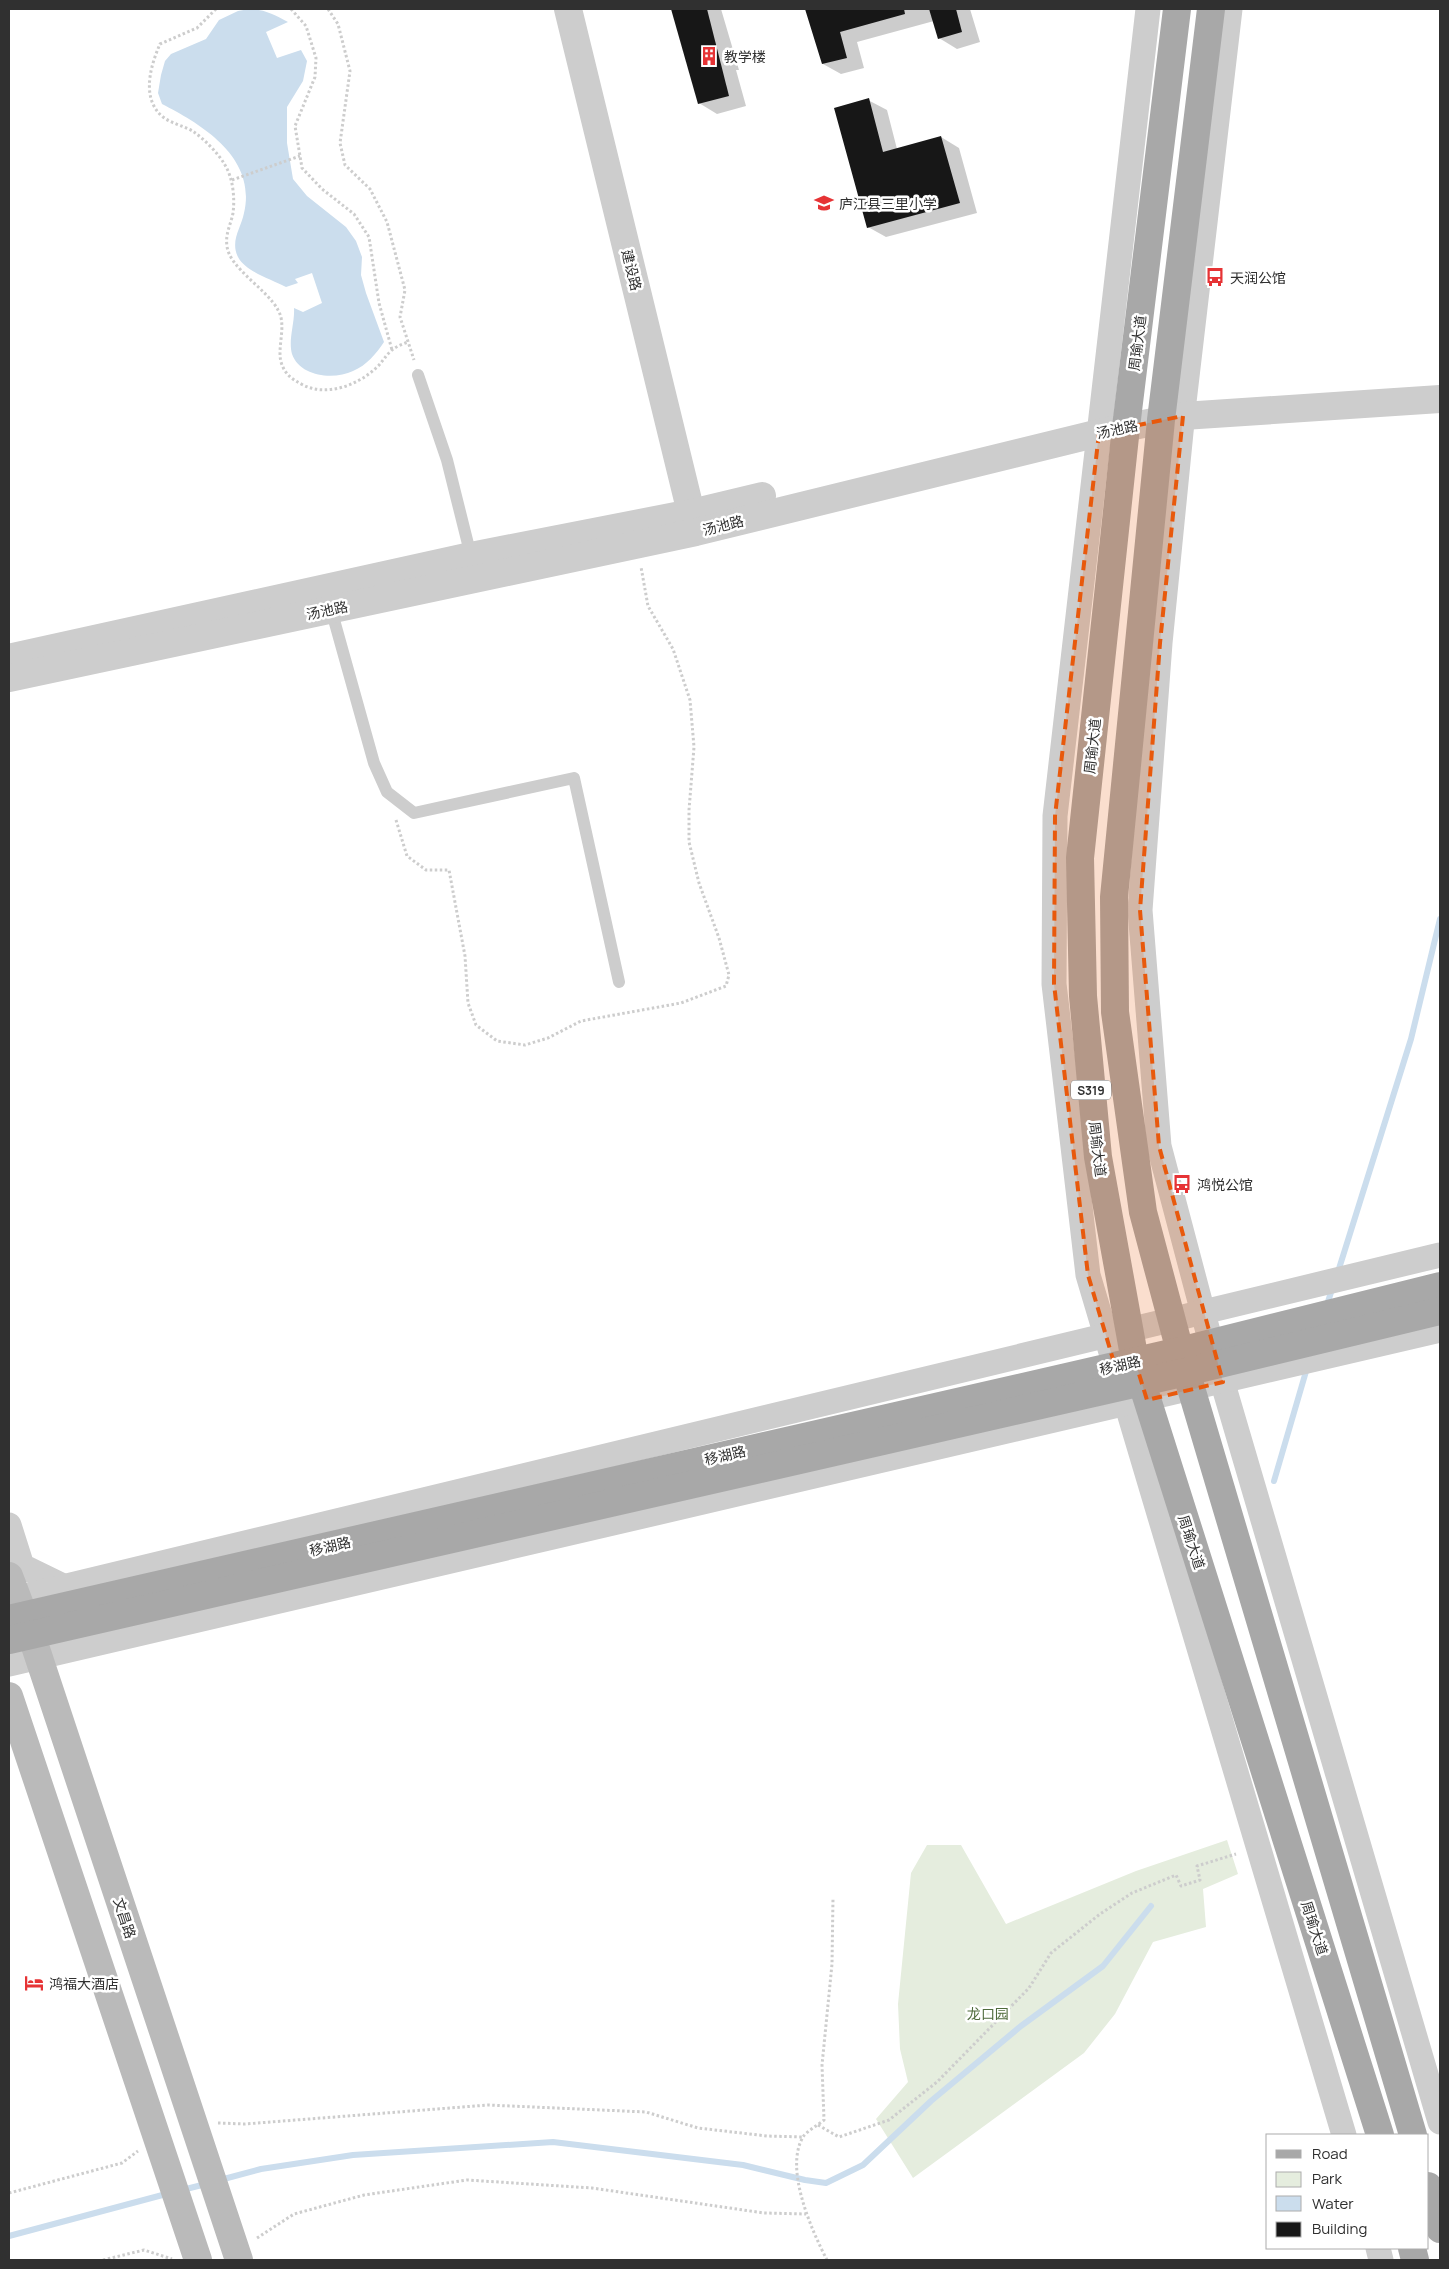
<svg xmlns="http://www.w3.org/2000/svg" width="1449" height="2269" font-family="Manrope,'Noto Sans SC',sans-serif">
<style>
.green{fill:#e5edde}
.water{fill:#cbdded}
.shadow{fill:#0003}
.lines{fill:none;stroke-linecap:round;stroke-linejoin:round}
.stream{stroke:#cbdded;stroke-width:6}
.building{fill:#171717}
.path{stroke:#cdcdcd;stroke-width:3;stroke-dasharray:2.5 2.5;stroke-linecap:butt}
.service{stroke:#cdcdcd;stroke-width:12}
.minor{stroke:#cdcdcd;stroke-width:25}
.tertiary{stroke:#cdcdcd;stroke-width:28}
.secondary{stroke:#bababa;stroke-width:28}
.primary{stroke:#a8a8a8;stroke-width:28}
.marked{fill:#e8590c;fill-opacity:0.2;stroke:#e8590c;stroke-width:4;stroke-dasharray:10 6;stroke-linejoin:round}
.labels{text-anchor:middle;dominant-baseline:central;stroke-width:5;stroke-linejoin:round;paint-order:stroke}
.shield{fill:#fff;stroke:#6e6e6e;stroke-width:1}
.shield-label{font-size:12px;font-weight:bold;fill:#303030}
.poi-label{font-size:14px;fill:#303030;stroke:#fff;text-anchor:start}
.street-label{font-size:14px;fill:#303030;stroke:#fff}
.park-label{font-size:14px;fill:#506c3d;stroke:#fff}
</style>
<rect width="100%" height="100%" fill="#fff"/>
<polygon class="green" points="1227,1840 1238,1874 1203,1889 1206,1927 1153,1942 1115,2014 1084,2053 913,2178 876,2119 908,2082 900,2049 898,2004 911,1873 927,1845 961,1845 1006,1924 1136,1871"/>
<path class="water" d="M249 9C264 9 275 15 288 22L266 32 277 58 301 50 307 61 303 81 287 107V143L293 179 307 196 346 227 356 241 362 257 361 275 366 293 384 342C376 354 367 365 353 371 334 380 300 377 292 354 288 340 295 323 294 308L303 312 322 303 312 273 295 279 298 283 286 287C271 279 246 272 238 257 230 241 241 228 244 213 257 158 203 125 162 104L158 93 161 75 165 61 171 54 206 39 219 20 238 11Z"/>
<g class="shadow">
<polygon points="673,9 721,9 739,70 736,70 746,106 717,114 699,103"/>
<polygon points="807,9 970,9 980,42 957,49 939,38 934,21 857,42 864,68 841,74 823,64"/>
<polygon points="868,100 887,110 897,149 941,137 959,148 977,213 886,237 868,227"/>
</g>
<g class="lines">
<g class="stream">
<polyline points="1337,1275 1411,1039 1440,919"/>
<polyline points="1326,1308 1333,1286"/>
<polyline points="1274,1481 1307,1368"/>
<polyline points="220,2180 261,2169 353,2155 553,2142 743,2165 805,2180 826,2183 863,2165 931,2101 1021,2026 1103,1966 1151,1906"/>
<polyline points="182,2190 206,2184"/>
<polyline points="9,2236 170,2193"/>
</g>
</g>
<g class="building">
<polygon points="671,9 707,9 729,96 698,104"/>
<polygon points="805,9 904,9 905,14 840,32 847,58 822,64"/>
<polygon points="929,9 956,9 962,32 938,39"/>
<polygon points="869,98 883,152 941,136 960,203 867,228 834,108"/>
</g>
<g class="lines">
<g class="path">
<path d="M216 9 197 28 160 44C150 67 141 99 163 117 172 124 185 126 194 132 205 140 218 153 225 165 233 178 235 198 233 213 231 224 225 234 227 246 229 268 267 289 278 310 287 325 277 346 281 362 285 375 292 379 303 385 327 397 358 385 376 368 382 363 385 356 391 351 395 347 402 344 408 342"/>
<polyline points="291,9 306,26 316,58 315,77 295,126 302,168 322,189 354,214 369,237 379,303 392,350"/>
<polyline points="328,9 338,24 350,71 340,143 345,165 370,189 387,222 405,290 400,317 414,360"/>
<polyline points="232,180 300,156"/>
<polyline points="396,820 407,856 426,870 449,870 465,956 468,1003 476,1025 497,1041 525,1045 548,1038 581,1021 681,1003 726,986 729,975 719,938 699,883 689,842 689,810 694,747 690,700 673,649 648,606 641,567"/>
<polyline points="218,2123 245,2124 488,2105 646,2112 698,2128 767,2136 803,2137"/>
<polyline points="818,2125 839,2137 889,2120 937,2082 1029,1988 1051,1953 1100,1914 1132,1893 1176,1875 1181,1886 1200,1880 1197,1866 1236,1854"/>
<polyline points="9,2193 122,2163 138,2151"/>
<polyline points="257,2238 294,2214 364,2195 467,2180 592,2188 764,2213 806,2214"/>
<polyline points="103,2260 144,2250 172,2259"/>
<path d="M827 2260C812 2231 784 2169 803 2137 807 2131 818 2125 824 2120L822 2065 832 1964 833 1898"/>
</g>
<g class="service">
<polyline points="418,375 447,460 471,556"/>
<polyline points="331,609 374,763 387,792 414,813 574,778 619,982"/>
</g>
<g class="minor">
<polyline points="1148,9 1055,816 1054,984 1088,1275 1344,2135"/>
<polyline points="1230,9 1184,402 1160,643 1140,910 1159,1146 1211,1343 1440,2122"/>
<polyline points="9,1525 22,1566 63,1586"/>
<polyline points="9,1600 1440,1255"/>
<polyline points="9,1664 1440,1330"/>
<polyline points="1378,2248 1381,2260"/>
</g>
<g class="tertiary">
<polyline points="568,9 695,529"/>
<polyline points="13,657 471,556 691,513 762,496"/>
<polyline points="9,678 696,532 1099,433 1183,416 1440,399"/>
</g>
<g class="secondary">
<polyline points="9,1576 31,1634 239,2260"/>
<polyline points="9,1696 198,2260"/>
</g>
<g class="primary">
<polyline points="1177,9 1126,427 1080,858 1083,996 1098,1157 1135,1361 1380,2135"/>
<polyline points="1211,9 1161,420 1114,897 1115,1012 1143,1212 1180,1351 1413,2135"/>
<polyline points="9,1619 1180,1351 1440,1286"/>
<polyline points="9,1640 1186,1372 1440,1311"/>
<polyline points="1428,2186 1440,2229"/>
<polyline points="1412,2248 1415,2260"/>
</g>
</g>
<path class="marked" d="M1183 416 1160 643 1140 910 1159 1146 1223 1382 1147 1400 1135 1361 1115 1366 1088 1275 1054 984 1055 816 1099 433Z"/>
<defs>
<g id="building-bare" transform="scale(1.5)"><path d="M-4-6H4V6H1V3H-1V6H-4ZM-2.5-4.3h1.7v1.8h-1.7ZM.8-4.3h1.7v1.8H.8ZM-2.5-1h1.7V.8h-1.7ZM.8-1h1.7V.8H.8Z" fill="#e63335" stroke="#fff" stroke-width="2.5" paint-order="stroke"/></g>
<g id="school-bare" transform="scale(1.5)"><path d="M0-5L7-2L0 1L-7-2ZM-4 1L0 2.5L4 1V4Q0 6-4 4Z" fill="#e63335" stroke="#fff" stroke-width="2.5" paint-order="stroke"/></g>
<g id="bus-bare" transform="scale(1.5)"><path d="M-5-6H5V4H4V6H2V4H-2V6H-4V4H-5ZM-3.5-4V0h7V-4ZM-3.5 1.2v1.5H-2V1.2ZM2 1.2v1.5H3.5V1.2Z" fill="#e63335" stroke="#fff" stroke-width="2.5" paint-order="stroke"/></g>
<g id="hotel-bare" transform="scale(1.5)"><path d="M-6-4.5h1.5V1H6V5H4.5V3h-9V5H-6ZM-4 0a1.8 1.8 0 1 1 3.6 0ZM.5 0V-2.5h3Q6-2.5 6 0Z" fill="#e63335" stroke="#fff" stroke-width="2.5" paint-order="stroke"/></g>
</defs>
<g fill-rule="evenodd">
<use href="#building-bare" x="709" y="56"/>
<use href="#school-bare" x="824" y="203"/>
<use href="#bus-bare" x="1215" y="277"/>
<use href="#bus-bare" x="1182" y="1184"/>
<use href="#hotel-bare" x="34" y="1983"/>
</g>
<g class="labels">
<rect class="shield" x="1071" y="1080.5" width="40" height="19" rx="4"/>
<g class="shield-label">
<text x="1091" y="1090">S319</text>
</g>
<g class="poi-label">
<text x="724" y="56">教学楼</text>
<text x="839" y="203">庐江县三里小学</text>
<text x="1230" y="277">天润公馆</text>
<text x="1197" y="1184">鸿悦公馆</text>
<text x="49" y="1983">鸿福大酒店</text>
</g>
<g class="street-label">
<text transform="translate(632 270) rotate(76)">建设路</text>
<text transform="translate(1137 343) rotate(-83)">周瑜大道</text>
<text transform="translate(1117 429) rotate(-12)">汤池路</text>
<text transform="translate(723 525) rotate(-14)">汤池路</text>
<text transform="translate(327 610) rotate(-12)">汤池路</text>
<text transform="translate(1092 746) rotate(-84)">周瑜大道</text>
<text transform="translate(1098 1149) rotate(83)">周瑜大道</text>
<text transform="translate(1120 1365) rotate(-13)">移湖路</text>
<text transform="translate(725 1455) rotate(-13)">移湖路</text>
<text transform="translate(1192 1542) rotate(72)">周瑜大道</text>
<text transform="translate(330 1546) rotate(-13)">移湖路</text>
<text transform="translate(125 1918) rotate(72)">文昌路</text>
<text transform="translate(1315 1928) rotate(72)">周瑜大道</text>
</g>
<g class="park-label">
<text x="988" y="2013">龙口园</text>
</g>
</g>
<rect width="1449" height="2269" fill="none" stroke="#303030" stroke-width="20"/>
<rect x="1266" y="2134" width="162" height="115" fill="#ffffff" stroke="#acacac"/>
<rect x="1276" y="2150" width="25" height="8" fill="#a8a8a8" stroke="#acacac"/>
<text x="1312" y="2159" font-size="15" fill="#303030">Road</text>
<rect x="1276" y="2172" width="25" height="15" fill="#e5edde" stroke="#acacac"/>
<text x="1312" y="2184" font-size="15" fill="#303030">Park</text>
<rect x="1276" y="2196" width="25" height="15" fill="#cbdded" stroke="#acacac"/>
<text x="1312" y="2209" font-size="15" fill="#303030">Water</text>
<rect x="1276" y="2222" width="25" height="15" fill="#171717" stroke="#acacac"/>
<text x="1312" y="2234" font-size="15" fill="#303030">Building</text>
</svg>
